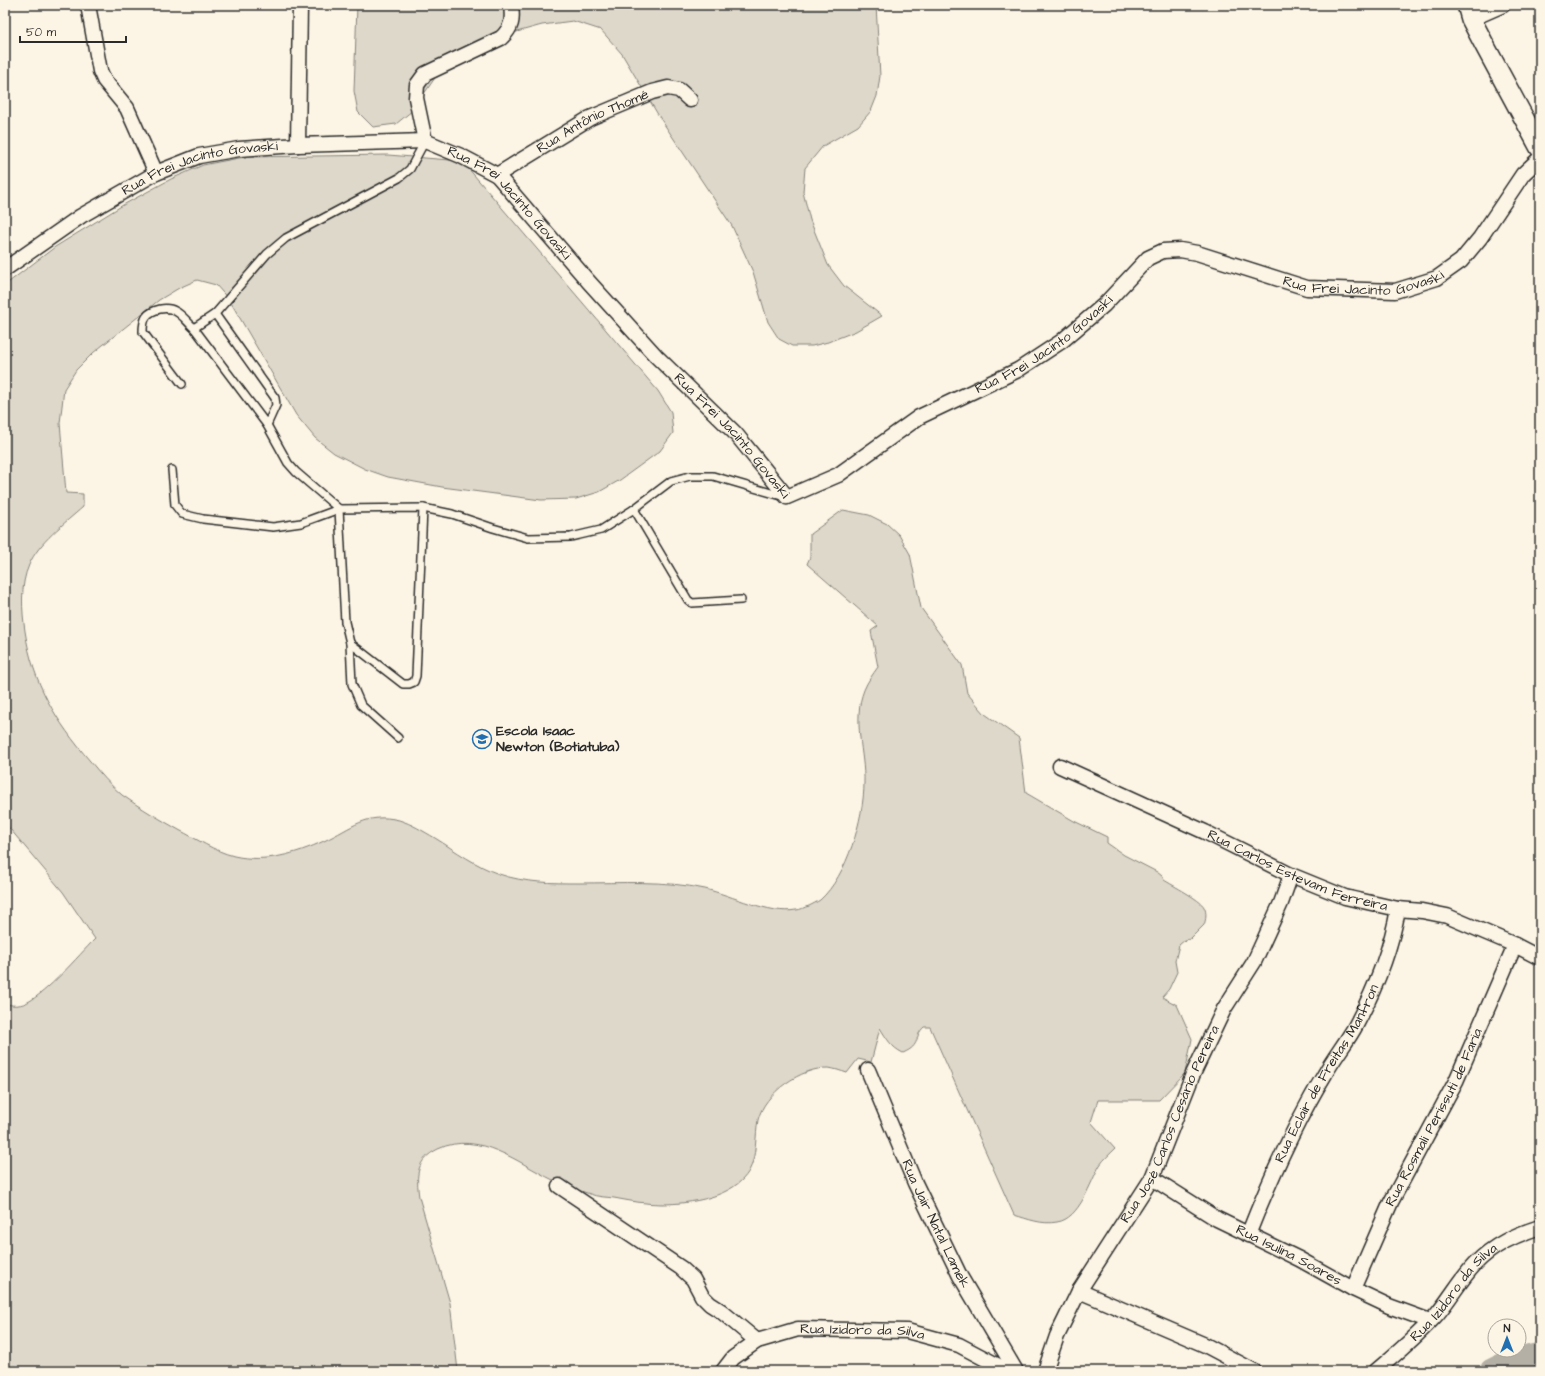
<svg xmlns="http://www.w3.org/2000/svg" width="1545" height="1376" font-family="'Architects Daughter',sans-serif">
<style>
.green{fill:#ded8ca;stroke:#84827a}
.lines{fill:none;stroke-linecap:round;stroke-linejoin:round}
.river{stroke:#b4b0a5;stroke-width:25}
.service-casing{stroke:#2b2b2b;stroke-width:10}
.minor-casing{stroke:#2b2b2b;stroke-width:17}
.secondary-casing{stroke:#2b2b2b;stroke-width:22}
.service{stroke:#fcf5e5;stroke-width:7}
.minor{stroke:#fcf5e5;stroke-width:14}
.secondary{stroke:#fcf5e5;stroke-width:19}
.labels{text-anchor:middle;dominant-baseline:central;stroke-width:3;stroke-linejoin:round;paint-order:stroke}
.street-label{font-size:14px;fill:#2b2b2b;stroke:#fcf5e5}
.poi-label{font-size:14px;font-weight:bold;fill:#2b2b2b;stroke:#fcf5e5;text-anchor:start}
</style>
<rect width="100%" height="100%" fill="#fcf5e5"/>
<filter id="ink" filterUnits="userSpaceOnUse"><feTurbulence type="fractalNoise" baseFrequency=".025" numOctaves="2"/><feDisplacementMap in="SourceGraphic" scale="8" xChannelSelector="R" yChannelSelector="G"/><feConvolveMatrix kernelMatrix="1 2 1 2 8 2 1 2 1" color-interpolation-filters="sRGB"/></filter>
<g filter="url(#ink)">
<g class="green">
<polygon points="357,5 876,5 880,76 877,96 871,111 858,126 823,146 805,168 803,192 810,220 828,265 844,286 882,316 856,331 828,342 812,346 792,346 779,339 768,322 753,272 732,226 660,118 622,54 601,30 573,21 542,25 495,38 441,69 413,110 396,124 373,127 358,112 354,91"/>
<path d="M388 155 462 161 658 391 671 412 673 433 660 451 620 480 599 492 576 499 541 500 442 487 388 477 365 469 334 453 315 438 296 415 230 301 216 285 197 280 179 288 159 300 93 353 76 370 64 389 60 423 66 493 83 494V507C65 523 38 543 29 565 20 585 22 611 25 631 33 684 56 721 90 761 100 773 110 785 122 795 140 808 160 819 179 830 197 839 214 851 234 856 265 863 296 854 324 841 352 828 366 812 399 820 412 824 423 831 435 838 456 851 476 866 499 874 525 883 552 883 579 883 621 883 664 880 705 889 731 895 770 915 796 910 801 910 804 907 809 906 813 904 817 902 820 900 847 876 864 818 864 783 865 753 852 720 864 690 867 682 873 674 878 667L871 631 878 626 807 564 810 557V534L843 510 869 515 887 524 899 535 910 554 921 608 962 665 967 693 985 714 1019 738 1026 793 1074 821 1107 837V843L1124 855 1157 872 1162 876 1164 880C1172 885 1201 900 1204 907 1207 912 1206 920 1204 925L1190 939 1185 940 1179 945 1175 961 1177 972 1169 989 1162 997 1177 1005 1192 1039 1185 1073 1159 1100H1098L1091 1122 1115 1149C1110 1154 1104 1159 1100 1165 1090 1182 1080 1219 1057 1222 1042 1225 1028 1219 1014 1215L930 1027H924C913 1037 922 1045 903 1053 891 1047 887 1039 880 1028L871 1062 858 1059 847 1073C841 1071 835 1069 829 1068 802 1067 764 1093 758 1120 755 1136 757 1156 749 1171 734 1197 690 1204 662 1204 646 1204 630 1201 614 1198 606 1197 597 1197 590 1194 578 1190 565 1186 553 1180 518 1163 479 1130 438 1149 416 1160 416 1175 419 1197L450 1303 458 1371H5V1003C11 1006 19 1006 26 1003 47 993 78 956 95 939L63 892 5 823V285L55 247 123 205 171 179 203 165 244 157Z"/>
</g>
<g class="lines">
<polyline class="river" points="1492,1371 1508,1363 1540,1355"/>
<g class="service-casing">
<g id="service">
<polyline points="215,314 275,398 276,405 267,425"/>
<polyline points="194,328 267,425 288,463 296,472 339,509 345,622 350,643 403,684 409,684 414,682 416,676 423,508"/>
<path d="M182 384 143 332C143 327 143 322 146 317 152 309 167 306 175 311 182 314 188 323 194 328L215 314 267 254 286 238 399 178 410 169 425 141"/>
<polyline points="172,470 175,505 182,514 203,519 273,527 301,523 339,509 423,508 452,514 493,528 528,538 571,537 601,530 634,509 671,481 690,476 713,476 785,497"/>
<polyline points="634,509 688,600 692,603 741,600"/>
<polyline points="350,643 352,684 361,705 398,738"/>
</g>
</g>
<g class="minor-casing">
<g id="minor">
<polyline points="88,5 100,71 104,80 127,108 156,173"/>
<polyline points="1471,19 1503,5"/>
<path d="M425 141 416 98 417 85 425 74 501 38C512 28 513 20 511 5"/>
<polyline points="298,145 300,5"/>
<path id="s1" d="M497 175 590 118 652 92 668 88 679 90 690 100"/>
<path id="s2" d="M5 269 81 216 156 173 199 156 239 149 298 145 425 141 461 156 497 175 588 281 656 356 735 433 787 497 838 475 919 417 1018 370 1062 341 1104 305 1148 258 1163 251 1180 250 1197 253 1307 288 1395 291 1437 278 1461 261 1480 238 1523 174 1540 158"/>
<path id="s3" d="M1060 766 1205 832 1291 875 1345 897 1398 909 1422 911 1447 916 1515 945 1540 958"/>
<path id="s4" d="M868 1070 915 1183 960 1276 1016 1371"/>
<path id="s5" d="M1152 1178 1217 1219 1299 1259 1353 1289 1389 1306 1430 1321"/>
<polyline points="559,1186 681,1268 693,1279 702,1296 710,1304 721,1311 757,1341"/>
<path id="s6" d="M1248 1235C1270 1179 1294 1125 1325 1074 1334 1057 1347 1042 1356 1025 1375 989 1391 950 1398 909"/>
<path id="s7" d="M1353 1289 1391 1202 1456 1081 1515 945"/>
<polyline points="1079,1291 1205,1345 1254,1371"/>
<path id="s8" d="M723 1371 733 1358 757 1341 798 1329 907 1331 959 1345 1008 1371"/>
<path id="s9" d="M1045 1371 1057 1336 1079 1291 1152 1178 1193 1074 1224 1009 1254 962 1281 903 1291 875"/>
<path id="s10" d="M1376 1371C1397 1353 1420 1334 1438 1313 1451 1297 1461 1279 1475 1264 1493 1245 1515 1235 1540 1227"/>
</g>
</g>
<g class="secondary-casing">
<polyline id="secondary" points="1467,5 1471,19 1485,46 1540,148"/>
</g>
<use href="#service" class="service"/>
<use href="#minor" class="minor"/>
<use href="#secondary" class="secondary"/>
</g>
</g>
<defs>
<g id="school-ring" transform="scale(1)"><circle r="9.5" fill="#fcf5e5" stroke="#1f6fb2" stroke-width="1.5"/><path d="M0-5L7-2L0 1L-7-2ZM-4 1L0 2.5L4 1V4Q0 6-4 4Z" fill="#1f6fb2"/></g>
</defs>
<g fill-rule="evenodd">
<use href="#school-ring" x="482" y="739"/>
</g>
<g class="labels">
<g class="street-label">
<text stroke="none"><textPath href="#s1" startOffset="110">Rua Antônio Thomé</textPath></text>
<text stroke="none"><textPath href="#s2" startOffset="223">Rua Frei Jacinto Govaski</textPath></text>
<text stroke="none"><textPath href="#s2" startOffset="559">Rua Frei Jacinto Govaski</textPath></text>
<text stroke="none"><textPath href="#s2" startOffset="1626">Rua Frei Jacinto Govaski</textPath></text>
<text stroke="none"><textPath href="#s2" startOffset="1266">Rua Frei Jacinto Govaski</textPath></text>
<text stroke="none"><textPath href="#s2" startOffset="883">Rua Frei Jacinto Govaski</textPath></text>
<text stroke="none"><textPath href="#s3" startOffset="260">Rua Carlos Estevam Ferreira</textPath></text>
<text stroke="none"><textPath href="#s6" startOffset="180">Rua Eclair de Freitas Manfron</textPath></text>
<text stroke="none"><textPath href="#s7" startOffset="190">Rua Rosmali Perissuti de Faria</textPath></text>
<text stroke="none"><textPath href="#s9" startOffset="278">Rua José Carlos Cesário Pereira</textPath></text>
<text stroke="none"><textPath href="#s4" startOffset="168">Rua Jair Natal Lamek</textPath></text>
<text stroke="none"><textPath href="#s5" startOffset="157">Rua Isulina Soares</textPath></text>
<text stroke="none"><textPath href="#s10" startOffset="111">Rua Izidoro da Silva</textPath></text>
<text stroke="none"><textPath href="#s8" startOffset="153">Rua Izidoro da Silva</textPath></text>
</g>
<g class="poi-label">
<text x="496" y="731">Escola Isaac<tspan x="496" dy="16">Newton (Botiatuba)</tspan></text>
</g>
</g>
<rect width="1545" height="1376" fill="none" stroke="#fcf5e5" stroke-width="20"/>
<rect x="10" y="10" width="1525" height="1356" fill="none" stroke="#2b2b2b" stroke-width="1.5" filter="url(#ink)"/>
<g transform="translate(1507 1338)"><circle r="19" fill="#fcf5e5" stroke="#a8a49b"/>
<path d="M0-3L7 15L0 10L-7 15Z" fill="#1f6fb2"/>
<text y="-6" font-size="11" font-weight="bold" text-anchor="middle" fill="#2b2b2b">N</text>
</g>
<path d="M20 36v6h106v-6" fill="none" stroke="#2b2b2b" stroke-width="2"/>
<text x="26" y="36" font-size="12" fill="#2b2b2b" stroke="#fcf5e5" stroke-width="3" paint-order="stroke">50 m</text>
</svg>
